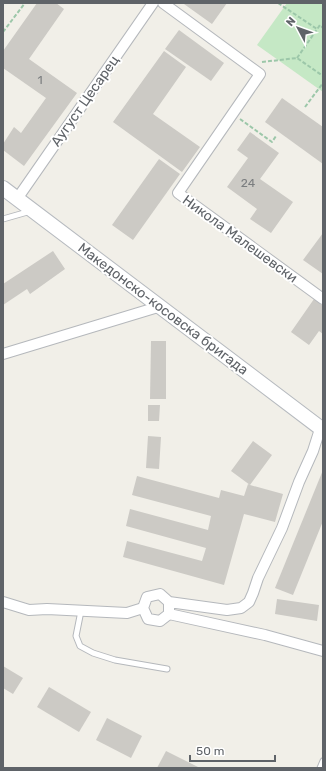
<svg xmlns="http://www.w3.org/2000/svg" width="326" height="771" font-family="Rubik,sans-serif">
<style>
.green{fill:#c5e8c5}
.building{fill:#cccac5}
.lines{fill:none;stroke-linecap:round;stroke-linejoin:round}
.lane-casing{stroke:#b5b8bc;stroke-width:7}
.street-casing{stroke:#b5b8bc;stroke-width:12}
.secondary-casing{stroke:#b6babf;stroke-width:16}
.path{stroke:#9cc7a9;stroke-width:2;stroke-dasharray:4 2;stroke-linecap:butt}
.lane{stroke:#fff;stroke-width:5}
.street{stroke:#fff;stroke-width:10}
.secondary{stroke:#fff;stroke-width:14}
.labels{text-anchor:middle;dominant-baseline:central;stroke-width:4;stroke-linejoin:round;paint-order:stroke}
.number-label{font-size:12px;fill:#7a7d7f}
.street-label{font-size:14px;fill:#5f6368;stroke:#fff}
</style>
<rect width="100%" height="100%" fill="#f1efe8"/>
<polygon class="green" points="287,3 323,3 323,92 257,45"/>
<g class="building">
<polygon points="37,3 56,3 64,9 29,59 77,93 24,166 3,150 3,144 14,127 21,133 46,98 3,68 3,51"/>
<polygon points="185,3 227,3 212,24 184,4"/>
<polygon points="179,30 224,63 211,81 165,49"/>
<polygon points="164,51 186,67 153,114 200,147 182,172 113,122"/>
<polygon points="282,98 323,127 323,164 265,122"/>
<polygon points="250,132 279,153 260,179 293,202 271,233 250,219 257,209 227,187 248,158 237,150"/>
<polygon points="159,159 180,174 133,240 112,225"/>
<polygon points="323,233 323,274 303,260"/>
<polygon points="53,251 65,269 30,294 27,289 3,305 3,284"/>
<polygon points="314,299 323,306 323,334 319,331 309,345 291,332"/>
<polygon points="151,341 166,341 166,399 150,399"/>
<polygon points="148,405 160,405 159,421 148,421"/>
<polygon points="148,436 161,437 159,469 146,468"/>
<polygon points="253,441 272,455 250,485 283,494 275,522 244,514 224,585 123,557 127,541 202,561 206,548 126,526 130,509 208,530 211,516 132,495 137,476 219,498 221,490 244,496 248,484 250,485 231,471"/>
<polygon points="323,470 323,521 293,595 275,588"/>
<polygon points="277,599 319,605 317,621 275,614"/>
<polygon points="3,666 23,678 13,694 3,688"/>
<polygon points="49,687 91,712 79,732 37,707"/>
<polygon points="107,718 142,736 131,758 96,740"/>
<polygon points="166,751 200,768 157,768"/>
</g>
<g class="lines">
<g class="lane-casing">
<g id="lane">
<polyline points="3,219 31,211"/>
<polyline points="81,611 76,636 80,646 93,653 115,660 167,669"/>
<polyline points="320,768 323,761"/>
</g>
</g>
<g class="street-casing">
<g id="street">
<polyline points="163,3 260,74 178,193 323,299"/>
<polyline points="17,199 153,3"/>
<polyline points="3,354 158,307"/>
<polyline points="3,602 29,610 47,609 127,613 143,608"/>
<polyline points="169,602 169,614 160,621 148,619 143,608 147,597 160,594 169,602 227,610 241,608 249,602 253,593 258,578 282,528 299,482 313,451 320,429"/>
<polyline points="169,614 265,635 323,651"/>
</g>
</g>
<g class="secondary-casing">
<polyline id="secondary" points="3,188 323,430"/>
</g>
<g class="path">
<polyline points="278,3 317,29"/>
<polyline points="3,32 25,3"/>
<polyline points="297,58 320,25 323,28"/>
<polyline points="262,62 297,58 323,76"/>
<polyline points="305,107 323,83"/>
<polyline points="240,119 272,142 276,136"/>
</g>
<use href="#lane" class="lane"/>
<use href="#street" class="street"/>
<use href="#secondary" class="secondary"/>
</g>
<g class="labels">
<g class="number-label">
<text x="40" y="80">1</text>
<text x="248" y="183">24</text>
</g>
<g class="street-label">
<text transform="translate(85 101) rotate(-55)">Аугуст Цесарец</text>
<text transform="translate(240 239) rotate(36)">Никола Малешевски</text>
<text transform="translate(163 309) rotate(37)">Македонско-косовска бригада</text>
</g>
</g>
<rect width="326" height="771" fill="none" stroke="#5f6368" stroke-width="8"/>
<g transform="translate(298 28) rotate(311)" stroke="#ffffff" stroke-width="3" paint-order="stroke">
<path d="M0-3L7 15L0 10L-7 15Z" fill="#5f6368"/>
<text y="-6" font-size="11" font-weight="bold" text-anchor="middle" fill="#5f6368">N</text>
</g>
<path d="M190 755v6h85v-6" fill="none" stroke="#5f6368" stroke-width="2"/>
<text x="196" y="755" font-size="12" fill="#5f6368" stroke="#ffffff" stroke-width="3" paint-order="stroke">50 m</text>
</svg>
